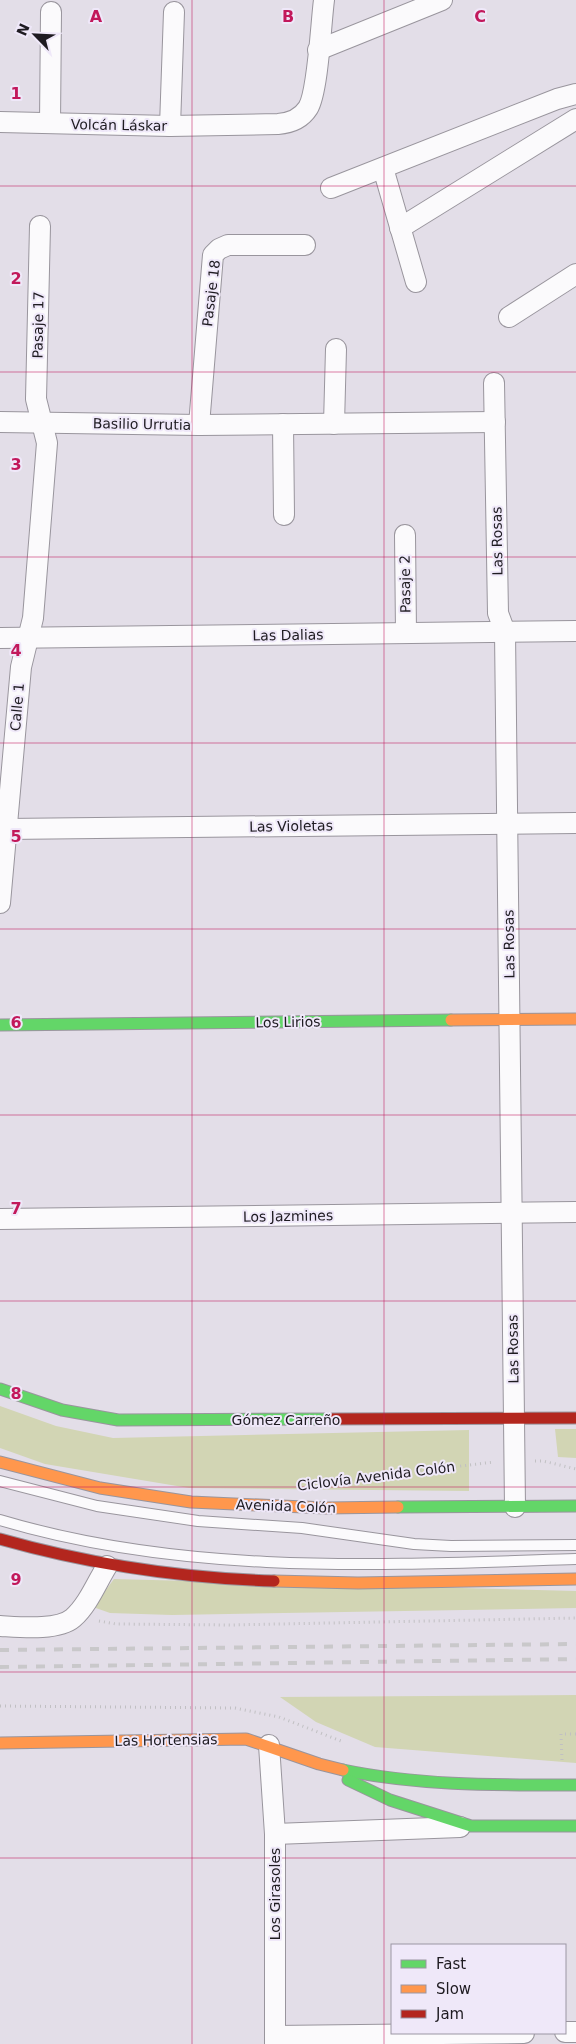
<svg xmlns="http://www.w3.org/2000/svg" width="576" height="2044" font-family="'DejaVu Sans',sans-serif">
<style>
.green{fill:#d2d5b4}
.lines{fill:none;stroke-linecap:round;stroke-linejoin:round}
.lane-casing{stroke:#99959d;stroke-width:12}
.street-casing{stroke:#99959d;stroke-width:22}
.fast-casing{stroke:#99959d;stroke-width:13}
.slow-casing{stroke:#99959d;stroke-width:13}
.jam-casing{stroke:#99959d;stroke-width:13}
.path{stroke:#c1c0c3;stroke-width:3;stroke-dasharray:1 4;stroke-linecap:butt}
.lane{stroke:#fbfafc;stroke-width:10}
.street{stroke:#fbfafc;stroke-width:20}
.fast{stroke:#63d668;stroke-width:11}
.slow{stroke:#ff974d;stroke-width:11}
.jam{stroke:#b3261e;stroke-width:11}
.rail{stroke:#c9c8ca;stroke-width:4;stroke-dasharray:9 9;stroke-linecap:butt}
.grid{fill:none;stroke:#c2185b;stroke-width:1;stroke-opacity:0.55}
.labels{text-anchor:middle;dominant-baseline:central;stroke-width:4;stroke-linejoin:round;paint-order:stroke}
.street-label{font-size:14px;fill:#1e1b21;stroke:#efe8f9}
.grid-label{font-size:16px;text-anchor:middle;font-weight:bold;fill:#c2185b;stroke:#efe8f9;stroke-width:4;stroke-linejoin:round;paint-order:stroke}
</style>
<rect width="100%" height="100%" fill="#e3dee8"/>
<g class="green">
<polygon points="0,1406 56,1426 113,1438 469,1430 469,1491 189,1488 45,1464 0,1448"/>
<polygon points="555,1429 576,1429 576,1458 558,1457"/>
<polygon points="114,1579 576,1591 576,1608 172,1615 110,1613 93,1607"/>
<polygon points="576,1695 576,1763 375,1747 316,1722 280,1697"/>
</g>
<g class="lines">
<g class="lane-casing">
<g id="lane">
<polyline points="0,1481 97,1506 198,1521 302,1528 414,1544 451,1546 576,1545"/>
<path d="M0 1520C187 1576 384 1565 576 1559"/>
</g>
</g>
<g class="street-casing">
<g id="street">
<polyline points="318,50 442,0"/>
<path d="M0 122 170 126 278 124C291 123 301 119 308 108 318 92 321 22 324 0"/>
<polyline points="50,123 51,12"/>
<polyline points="170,126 174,12"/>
<polyline points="383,168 416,282"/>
<polyline points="331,188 557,99 576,94"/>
<polyline points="400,228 576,119"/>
<polyline points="509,317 576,274"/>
<polyline points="494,383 498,613 505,632 515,1507"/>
<polyline points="0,422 199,425 495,422"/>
<polyline points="283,424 284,515"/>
<polyline points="334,424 336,349"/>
<polyline points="199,425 213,255 219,249 228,245 305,245"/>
<polyline points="405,535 406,633"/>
<polyline points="0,638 576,631"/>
<polyline points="6,829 576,823"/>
<polyline points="0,903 21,667 33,618 47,443 36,399 40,226"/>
<polyline points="0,1219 576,1212"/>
<path d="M0 1626C19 1627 58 1631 73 1618 88 1605 97 1582 107 1566"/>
<polyline points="269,1745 275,1834 275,2044"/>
<polyline points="275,1834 460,1827"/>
<polyline points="565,2032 576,2032"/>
<polyline points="275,2036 524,2033"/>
</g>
</g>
<g class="fast-casing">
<g id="fast">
<polyline points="0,1025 451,1020"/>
<polyline points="0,1389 62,1410 118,1420 328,1419"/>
<polyline points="398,1507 576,1506"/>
<path d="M343 1770C420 1786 498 1785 576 1785"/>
<polyline points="348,1780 390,1800 471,1826 576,1826"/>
</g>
</g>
<g class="slow-casing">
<g id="slow">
<polyline points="451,1020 576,1019"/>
<polyline points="0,1462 100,1488 191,1502 326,1508 398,1507"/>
<polyline points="274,1581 358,1583 576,1579"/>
<polyline points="0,1743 246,1739 319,1764 343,1770"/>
</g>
</g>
<g class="jam-casing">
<g id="jam">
<polyline points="328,1419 576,1418"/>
<path d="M0 1539C92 1565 179 1578 274 1581"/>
</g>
</g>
<g class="path">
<polyline points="535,1461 543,1461 576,1469"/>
<polyline points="346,1480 494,1462"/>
<polyline points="99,1621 116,1624 230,1625 576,1618"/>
<polyline points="0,1706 235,1708 279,1717 341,1741"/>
<polyline points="562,1760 561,1734 576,1734"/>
</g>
<use href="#lane" class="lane"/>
<use href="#street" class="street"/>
<use href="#fast" class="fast"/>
<use href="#slow" class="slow"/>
<use href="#jam" class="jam"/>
<g class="rail">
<polyline points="0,1650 576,1644"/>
<polyline points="0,1667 576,1659"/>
</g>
</g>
<path class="grid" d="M192 0V2044M384 0V2044M0 186H576M0 372H576M0 557H576M0 743H576M0 929H576M0 1115H576M0 1301H576M0 1487H576M0 1672H576M0 1858H576"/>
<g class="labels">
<g class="street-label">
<text transform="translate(119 125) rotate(1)">Volcán Láskar</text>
<text transform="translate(211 293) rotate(-83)">Pasaje 18</text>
<text transform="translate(38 325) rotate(-89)">Pasaje 17</text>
<text transform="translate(142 424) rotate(1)">Basilio Urrutia</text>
<text transform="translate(497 541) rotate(-91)">Las Rosas</text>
<text transform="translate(405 584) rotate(-91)">Pasaje 2</text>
<text transform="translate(288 635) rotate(-1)">Las Dalias</text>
<text transform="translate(17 707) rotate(-85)">Calle 1</text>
<text transform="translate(291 826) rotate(-1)">Las Violetas</text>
<text transform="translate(509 944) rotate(-91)">Las Rosas</text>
<text transform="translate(288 1022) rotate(-1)">Los Lirios</text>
<text transform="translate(288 1216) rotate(-1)">Los Jazmines</text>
<text transform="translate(513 1349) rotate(-91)">Las Rosas</text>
<text x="286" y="1420">Gómez Carreño</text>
<text transform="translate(376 1476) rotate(-7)">Ciclovía Avenida Colón</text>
<text transform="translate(286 1506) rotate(2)">Avenida Colón</text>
<text transform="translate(166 1740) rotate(-1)">Las Hortensias</text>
<text transform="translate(275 1894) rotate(-90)">Los Girasoles</text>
</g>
</g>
<g class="grid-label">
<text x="96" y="22">A</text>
<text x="288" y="22">B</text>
<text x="480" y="22">C</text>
<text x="16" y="99">1</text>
<text x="16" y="284">2</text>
<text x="16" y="470">3</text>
<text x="16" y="656">4</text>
<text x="16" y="842">5</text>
<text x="16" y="1028">6</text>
<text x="16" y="1214">7</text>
<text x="16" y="1399">8</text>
<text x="16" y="1585">9</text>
</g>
<rect x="391" y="1944" width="175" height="90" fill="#efe8f9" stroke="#9b96a3"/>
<rect x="401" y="1960" width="25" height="8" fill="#63d668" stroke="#9b96a3"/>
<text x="436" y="1969" font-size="15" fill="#1e1b21">Fast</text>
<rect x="401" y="1985" width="25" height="8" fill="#ff974d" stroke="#9b96a3"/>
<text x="436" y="1994" font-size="15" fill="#1e1b21">Slow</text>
<rect x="401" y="2010" width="25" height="8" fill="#b3261e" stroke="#9b96a3"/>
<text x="436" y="2019" font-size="15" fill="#1e1b21">Jam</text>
<g transform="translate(35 35) rotate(294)" stroke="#efe8f9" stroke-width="4" paint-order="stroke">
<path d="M0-4L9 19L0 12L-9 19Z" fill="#1e1b21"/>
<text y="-8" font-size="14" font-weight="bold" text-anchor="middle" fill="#1e1b21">N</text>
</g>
</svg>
